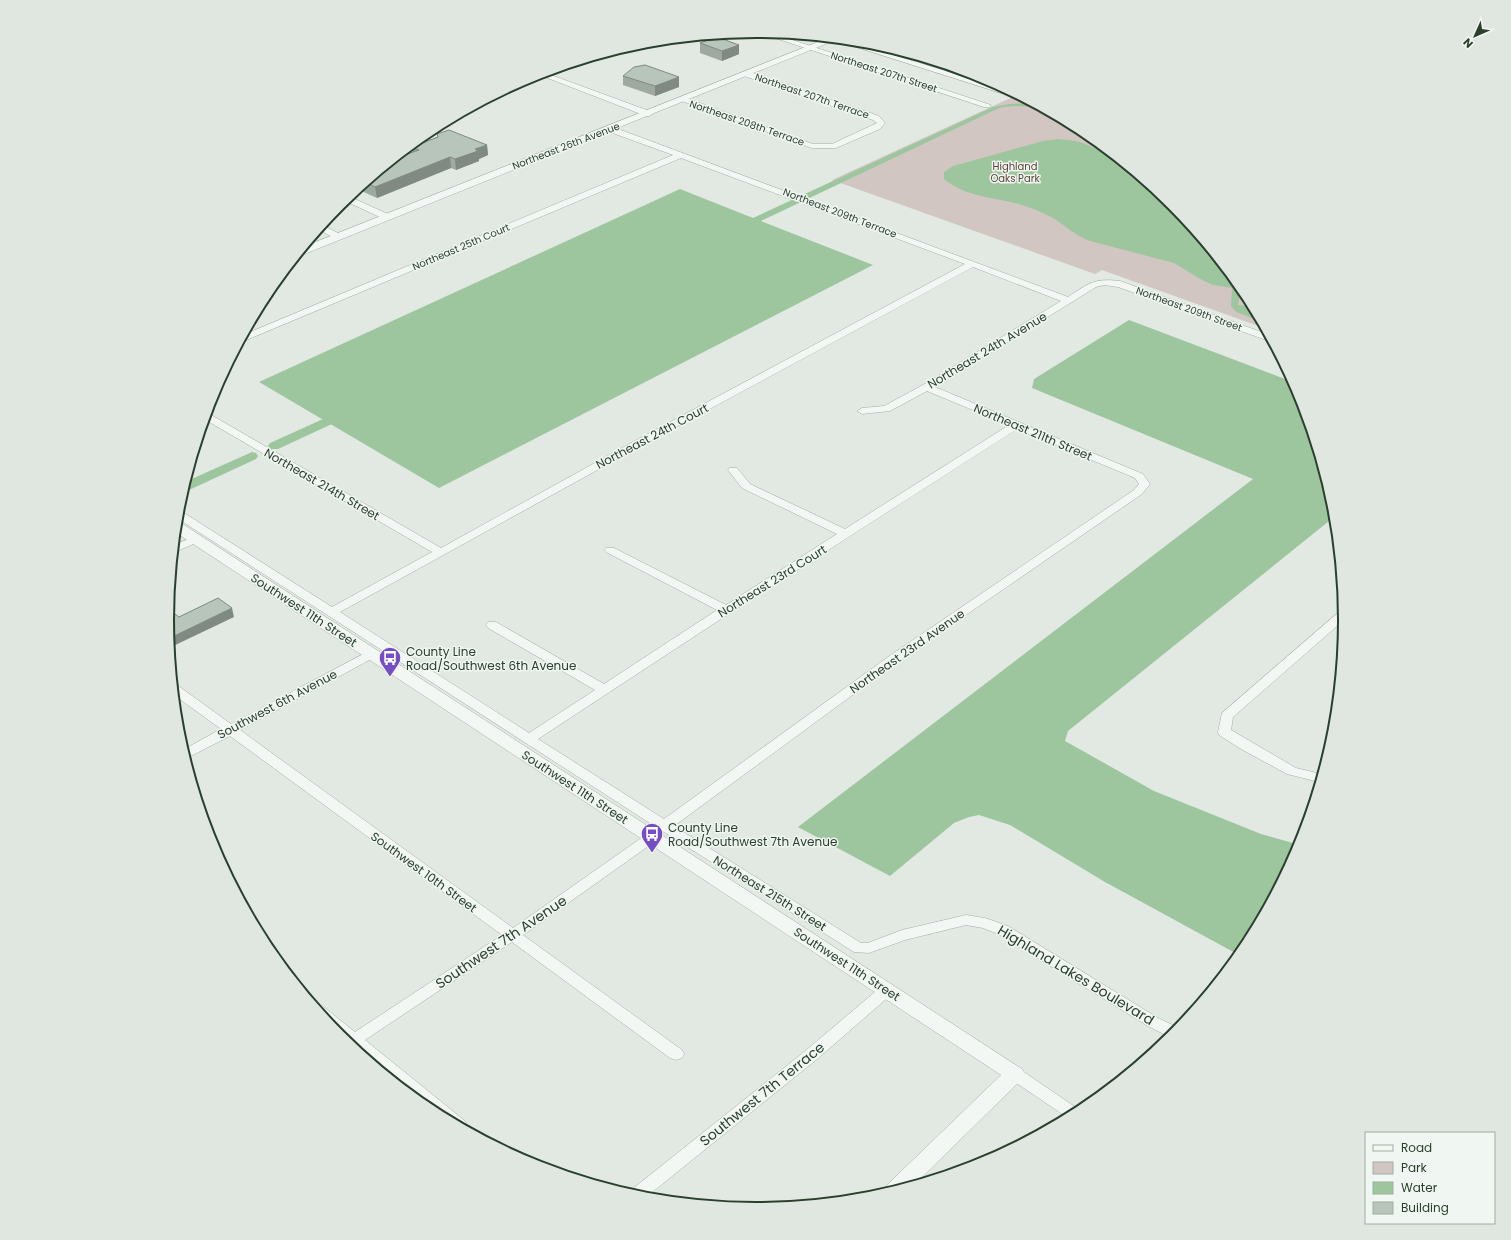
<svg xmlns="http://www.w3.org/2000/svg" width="1511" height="1240" font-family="Poppins,sans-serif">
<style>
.green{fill:#d2c6c3}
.water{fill:#9ec69e}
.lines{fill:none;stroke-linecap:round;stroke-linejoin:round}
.canal{fill:#9ec69e;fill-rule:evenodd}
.minor-casing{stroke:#a3afa4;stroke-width:1}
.tertiary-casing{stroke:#a3afa4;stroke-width:1}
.minor{fill:#f3f7f4;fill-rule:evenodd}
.tertiary{fill:#f3f7f4;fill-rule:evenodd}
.wall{fill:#9ea9a0}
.shaded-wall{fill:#818a82}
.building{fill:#b8c5ba;stroke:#818a82}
.labels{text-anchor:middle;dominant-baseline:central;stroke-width:3;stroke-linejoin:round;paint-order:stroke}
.far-street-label{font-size:10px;fill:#2a3f2d;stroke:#f0f6f1}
.far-park-label{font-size:10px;fill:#5a4238;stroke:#f0f6f1}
.street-label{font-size:12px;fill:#2a3f2d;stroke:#f0f6f1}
.poi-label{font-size:12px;fill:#2a3f2d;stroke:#f0f6f1;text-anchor:start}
.near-street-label{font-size:14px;fill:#2a3f2d;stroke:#f0f6f1}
.rim{fill:none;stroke:#2a3f2d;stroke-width:2}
</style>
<rect width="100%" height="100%" fill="#e1e9e2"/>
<polygon class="green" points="1017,95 1083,130 1172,204 1245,293 1264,328 1102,270 1095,274 832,180"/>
<g class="water">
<path d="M1031 103 1044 110C1029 106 1011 104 997 109L761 221 873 265 439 488 259 382 680 189 753 218 993 107 1009 104Z"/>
<path d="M1058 139 1069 140 1080 142 1114 156 1172 204 1243 290H1241L1238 305 1252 306 1260 321 1236 312 1231 306 1232 288 1213 285 1202 280 1174 263 1090 241C1075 236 1065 225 1051 217 1044 213 1036 210 1028 207 1001 197 967 199 944 179V172L953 166 1043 141Z"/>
<polygon points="1129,320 1293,382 1300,395 1333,505 1334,517 1068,731 1065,741 1154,791 1261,834 1300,845 1245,947 1239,955 1105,882 1010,825 979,815 969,817 954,823 890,876 798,827 1253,479 1032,388 1034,379"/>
</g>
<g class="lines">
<g class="canal">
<polygon points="343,410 347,411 349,414 347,417 278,449 270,449 268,446 270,443"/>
<polygon points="252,452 256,453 258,456 256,459 187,491 182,492 185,482"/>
</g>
<g class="minor-casing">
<g id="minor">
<polygon points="754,31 768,32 991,105 990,107 984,107"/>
<polygon points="831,39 845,40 1010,91 1001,93"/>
<polygon points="543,72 652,112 653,114 649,116 646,116 537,74"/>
<polygon points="744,72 750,72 879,116 885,123 880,129 836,148 812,148 679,100 680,98 686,98 813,144 832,144 877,123 873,120 744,76"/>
<path d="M607 127H613L1068 297C1089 283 1094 278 1120 281L1267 334 1271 340H1266L1118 287 1104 285 1096 287 935 387 1143 474 1150 484 1142 494 896 663 674 826 861 943H868L902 930 966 915 985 918 1008 926 1158 1018 1179 1028 1171 1038 1148 1026 998 934 983 928 966 925 905 940 869 953 854 952 659 829 177 518V510L181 511 332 607 432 552 204 419 206 412 441 548 631 443 965 264 681 158 244 341 240 342 243 335 673 155 607 131ZM973 267 1061 301 923 385 884 406 862 408 857 411 862 414 890 411 927 391 1009 425 845 529 750 484 737 468H729L728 470 742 488 837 534 726 605 614 548H606L604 550 606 552 717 610 604 684 496 622H488L486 625 488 628 595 690 529 733 340 612 639 447ZM1017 429 1135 478 1139 484 1134 490 888 657 664 819 538 739 730 613Z"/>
<polygon points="348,196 390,215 391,217 390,219 384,219 343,200"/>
<polygon points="322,225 342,235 343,237 342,239 336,239 318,229"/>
<polygon points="196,536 200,537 202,539 200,541 173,553 174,545"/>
<polygon points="1340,611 1344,611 1344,620 1233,717 1231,730 1296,768 1321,774 1319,782 1287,774 1241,749 1219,735 1218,732 1222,713"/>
<polygon points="371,650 375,651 377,654 375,657 240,730 513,928 647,834 652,832 657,834 659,837 657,840 523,935 682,1050 684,1054 682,1058 676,1060 670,1058 512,942 365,1040 465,1121 467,1126 465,1130 428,1110 343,1040 312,1003 315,1002 320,1004 355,1032 502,935 230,736 185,759 183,750 221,729 174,695 173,684 177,685 231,724"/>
<polygon points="887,984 892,986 895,990 892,994 816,1060 645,1198 629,1194 630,1191 804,1052 882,986"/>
<polygon points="1015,1068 1021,1070 1081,1111 1068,1118 1009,1078 1007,1074 1009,1070"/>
</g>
</g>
<g class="tertiary-casing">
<g id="tertiary">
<polygon points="828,38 838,39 302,255 296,256 303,247"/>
<polygon points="176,522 181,523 1022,1069 1025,1074 1022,1079 915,1184 885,1193 883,1191 887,1185 1001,1075 175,532"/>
</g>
</g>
<use href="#minor" class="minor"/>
<use href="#tertiary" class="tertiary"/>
</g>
<g class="wall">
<polygon points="700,43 739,45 739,54 722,61 700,53"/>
<polygon points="623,76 679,87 655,96 623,85"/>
<polygon points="437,134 487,145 488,155 479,159 479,161 456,170 451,168 377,198 357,189 393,159 413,152 412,147 437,137"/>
</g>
<g class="shaded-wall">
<polygon points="739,45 739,54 722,61 722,51"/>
<polygon points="679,77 679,87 655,96 655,86"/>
<polygon points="487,145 488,155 479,159 479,161 456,170 455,159 475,149"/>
<polygon points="450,157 451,168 377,198 375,187"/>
<polygon points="232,608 234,617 169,648 168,639"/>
</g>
<g class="building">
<polygon points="717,37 739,45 722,51 700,43"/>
<polygon points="645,65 679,77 655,86 623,76 634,67"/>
<polygon points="449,130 487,145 475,149 478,151 455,159 450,157 375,187 365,182 393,159 419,150 412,147 438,137 437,134"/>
<polygon points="218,598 232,608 168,639 166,620 168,609 179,617"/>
</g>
<defs>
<g id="bus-pin" transform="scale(1.15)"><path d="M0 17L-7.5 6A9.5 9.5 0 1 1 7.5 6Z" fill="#754ec6" stroke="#f0f6f1"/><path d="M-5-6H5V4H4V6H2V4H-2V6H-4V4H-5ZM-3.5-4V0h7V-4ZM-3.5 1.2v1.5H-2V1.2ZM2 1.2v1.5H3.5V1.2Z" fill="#fff"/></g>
</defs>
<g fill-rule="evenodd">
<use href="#bus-pin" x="390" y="658"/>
<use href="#bus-pin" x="652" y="834"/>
</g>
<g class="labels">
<g class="far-street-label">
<text transform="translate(884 72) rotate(18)">Northeast 207th Street</text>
<text transform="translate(812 96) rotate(19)">Northeast 207th Terrace</text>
<text transform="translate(747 123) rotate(19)">Northeast 208th Terrace</text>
<text transform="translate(566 146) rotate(-21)">Northeast 26th Avenue</text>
<text transform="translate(840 213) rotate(21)">Northeast 209th Terrace</text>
<text transform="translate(461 247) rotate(-23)">Northeast 25th Court</text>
<text transform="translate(1189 309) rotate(20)">Northeast 209th Street</text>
</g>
<g class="far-park-label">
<text x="1015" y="166">Highland<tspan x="1015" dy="12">Oaks Park</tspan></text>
</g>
<g class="street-label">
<text transform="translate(987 350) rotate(-31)">Northeast 24th Avenue</text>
<text transform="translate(1033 432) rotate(23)">Northeast 211th Street</text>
<text transform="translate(652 436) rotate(-28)">Northeast 24th Court</text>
<text transform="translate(322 484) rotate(30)">Northeast 214th Street</text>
<text transform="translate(772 581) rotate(-32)">Northeast 23rd Court</text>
<text transform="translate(304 610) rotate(33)">Southwest 11th Street</text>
<text transform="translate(907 651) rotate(-35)">Northeast 23rd Avenue</text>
<text transform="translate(277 704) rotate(-28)">Southwest 6th Avenue</text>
<text transform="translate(575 787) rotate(33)">Southwest 11th Street</text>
<text transform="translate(424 872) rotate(36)">Southwest 10th Street</text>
<text transform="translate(770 893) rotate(32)">Northeast 215th Street</text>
<text transform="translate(847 964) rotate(33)">Southwest 11th Street</text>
</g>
<g class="poi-label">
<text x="406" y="651">County Line<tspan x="406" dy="14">Road/Southwest 6th Avenue</tspan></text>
<text x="668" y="827">County Line<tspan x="668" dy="14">Road/Southwest 7th Avenue</tspan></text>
</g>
<g class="near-street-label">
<text transform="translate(501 942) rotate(-34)">Southwest 7th Avenue</text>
<text transform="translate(1076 975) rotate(31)">Highland Lakes Boulevard</text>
<text transform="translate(762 1094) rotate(-39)">Southwest 7th Terrace</text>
</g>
</g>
<path d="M0 0H1511V1240H0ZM174 620a582 582 0 1 1 1164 0a582 582 0 1 1-1164 0Z" fill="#e0e7e1" fill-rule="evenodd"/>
<path class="rim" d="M174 620a582 582 0 1 1 1164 0a582 582 0 1 1-1164 0Z"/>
<rect x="1365" y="1132" width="130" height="92" fill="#f0f6f1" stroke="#a1ada3"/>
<rect x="1373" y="1145" width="20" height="6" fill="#f3f7f4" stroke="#a1ada3"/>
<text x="1401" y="1152" font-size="12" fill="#2a3f2d">Road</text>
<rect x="1373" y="1162" width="20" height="12" fill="#d2c6c3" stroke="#a1ada3"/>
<text x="1401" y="1172" font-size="12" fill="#2a3f2d">Park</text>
<rect x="1373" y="1182" width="20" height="12" fill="#9ec69e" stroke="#a1ada3"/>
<text x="1401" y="1192" font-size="12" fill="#2a3f2d">Water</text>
<rect x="1373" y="1202" width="20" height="12" fill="#b8c5ba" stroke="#a1ada3"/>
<text x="1401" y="1212" font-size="12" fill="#2a3f2d">Building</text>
<g transform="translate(1475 36) rotate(225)" stroke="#f0f6f1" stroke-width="3" paint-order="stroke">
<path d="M0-3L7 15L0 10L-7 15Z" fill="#2a3f2d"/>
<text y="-6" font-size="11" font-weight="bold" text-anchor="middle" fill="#2a3f2d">N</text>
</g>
</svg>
